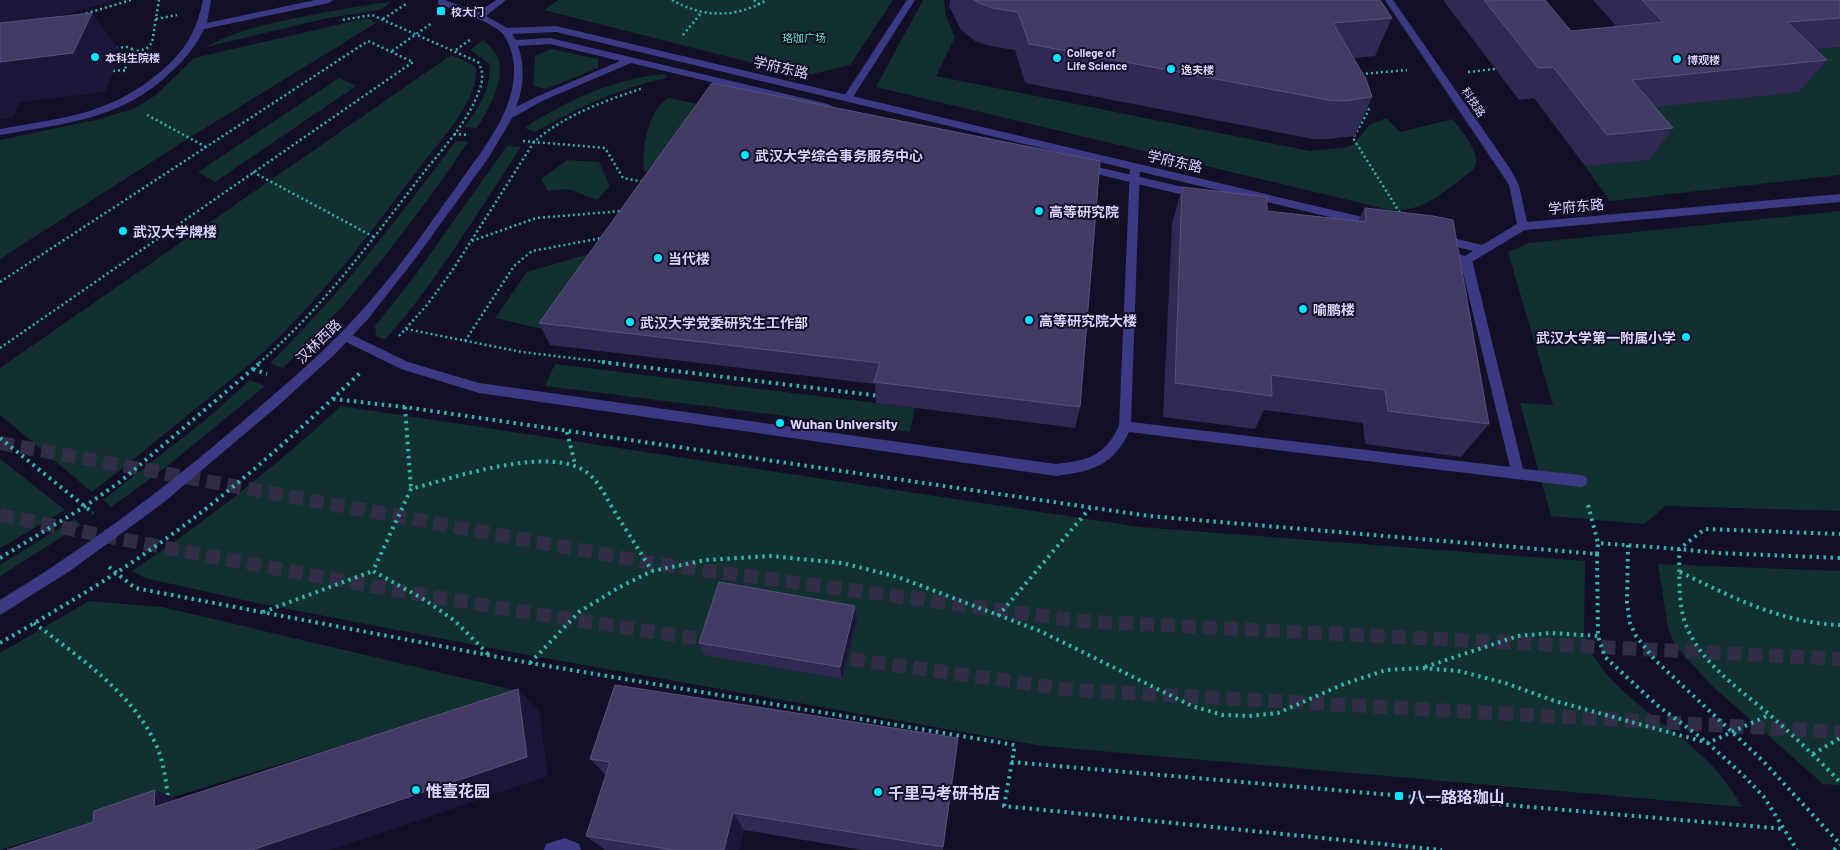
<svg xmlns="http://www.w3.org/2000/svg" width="1840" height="850" font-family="Barlow,'Noto Sans SC',sans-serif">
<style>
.green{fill:#12302f}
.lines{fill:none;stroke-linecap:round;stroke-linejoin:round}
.secondary-tunnel{stroke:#312d47;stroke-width:14;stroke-dasharray:14 7;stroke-linecap:butt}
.path-far1{stroke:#2fb8b0;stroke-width:2.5;stroke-dasharray:2 3;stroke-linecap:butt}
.path{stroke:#2fb8b0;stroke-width:4;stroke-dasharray:2.5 4.5;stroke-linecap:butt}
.service{fill:#3d3a85;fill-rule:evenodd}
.minor{fill:#3d3a85;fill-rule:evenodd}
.wall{fill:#312854}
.shaded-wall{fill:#1d163a}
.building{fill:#433a66;stroke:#5a527e}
.poi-dot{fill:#00e5ff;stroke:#130f26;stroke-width:2}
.labels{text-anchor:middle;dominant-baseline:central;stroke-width:4;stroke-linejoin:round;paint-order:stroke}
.far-poi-label{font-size:11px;font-weight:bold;fill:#d9d4ff;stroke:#130f26;text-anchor:start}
.far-park-label{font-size:11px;fill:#5fe0c0;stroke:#130f26}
.far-street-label{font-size:11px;fill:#d9d4ff;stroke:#130f26}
.street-label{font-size:14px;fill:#d9d4ff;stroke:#130f26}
.poi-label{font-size:14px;font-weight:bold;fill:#d9d4ff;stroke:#130f26;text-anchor:start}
.near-poi-label{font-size:16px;font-weight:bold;fill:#d9d4ff;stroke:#130f26;text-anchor:start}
</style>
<rect width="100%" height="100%" fill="#130f26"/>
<g class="green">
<polygon points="558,0 893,0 850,65 804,76 544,10"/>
<path d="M923 0H944L946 16 955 37 936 76 1310 151 1349 147 1355 143 1369 125 1386 118 1400 132 1453 119C1462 133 1484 154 1473 170 1448 188 1423 214 1390 210L876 87Z"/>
<path d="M392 2 380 10 328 18 206 47C236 30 269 24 301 17 331 11 362 5 392 2Z"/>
<polygon points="367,18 376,23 189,138 0,259 0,140 100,119 135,108 156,95 194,58"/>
<path d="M483 40C489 45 495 51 498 58 506 80 488 110 477 128L465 127C478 108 493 86 489 63L470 50Z"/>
<polygon points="1840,47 1840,175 1610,201 1585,166 1648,159 1610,112 1816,49"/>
<polygon points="551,49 598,59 598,68 546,89 533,86 535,56"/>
<path d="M451 55 472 64 476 69C478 101 442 139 423 163 376 225 329 289 273 343 251 364 227 382 204 402 166 432 130 463 92 492L0 415V368Z"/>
<path d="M666 74V78C619 88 577 108 535 132L525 128C566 100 616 78 666 74Z"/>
<polygon points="339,78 356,86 215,182 198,172"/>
<path d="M669 98 717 108 649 174 644 170C641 149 649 107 669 98Z"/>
<path d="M456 141 468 142C413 223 354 300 283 368L270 363C340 295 398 218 456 141Z"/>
<path d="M507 146 521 147C478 212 437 281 385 340L376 336 375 326 414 277Z"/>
<polygon points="567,160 599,162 610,186 597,200 568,189 548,191 541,179"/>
<polygon points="1840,211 1840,511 1666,506 1644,524 1551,516 1520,403 1553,405 1508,252 1529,243"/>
<polygon points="620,245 558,333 495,318 527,272"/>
<polygon points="555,364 876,403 915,408 910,432 545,386"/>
<polygon points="250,380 265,386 165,468 111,507 103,500 204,421"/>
<path d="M341 406 1140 527 1585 561 1584 632C1596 684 1662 718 1700 754 1717 769 1730 787 1742 807L1042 746 522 654 262 604 145 578 132 571C206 521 275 467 341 406Z"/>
<polygon points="0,459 65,510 0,548"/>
<polygon points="74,519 81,525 0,576 0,565"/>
<polygon points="1658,564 1840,571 1840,785 1823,784 1711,685 1675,645 1668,628"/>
<polygon points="89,601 162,607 519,691 0,850 0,653"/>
</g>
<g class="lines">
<g class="secondary-tunnel">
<polyline points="0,443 652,563 1079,621 1840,659"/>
<path d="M0 515C238 563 476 607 716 641"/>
<polyline points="830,656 1073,690 1840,732"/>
</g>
<g class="path-far1">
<path d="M672 0C703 18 736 18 767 0"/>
<polyline points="754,0 760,5"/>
<polyline points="81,15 131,0"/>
<polyline points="156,19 177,15"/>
<polyline points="383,19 406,4"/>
<polyline points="683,35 701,13"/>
<polyline points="116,48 127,47 132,49 124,72"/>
<polyline points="456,50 471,39"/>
<polyline points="392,51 432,23"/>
<polyline points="132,52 146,49 152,43 159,0"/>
<polyline points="113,71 125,70"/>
<polyline points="1468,72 1495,69"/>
<polyline points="1361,74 1407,70"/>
<polyline points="1366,104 1369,110 1353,138 1400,213"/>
<polyline points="147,115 206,147"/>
<polyline points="454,134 468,135"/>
<polyline points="523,141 605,148 623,178 644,182"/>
<polyline points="253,172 374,237"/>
<polyline points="472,241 536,218 622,211"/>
<polyline points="0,282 368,41 413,62 0,348"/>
<polyline points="406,329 522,352 613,363"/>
<path d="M399 336 427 305 452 271 534 142C564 115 605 101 643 88"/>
<polyline points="465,341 514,266 532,251 602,238"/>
<path d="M259 363C322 309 371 241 421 176 442 149 467 124 479 91 483 81 484 72 478 62L372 15 342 20"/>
</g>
<g class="path">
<polyline points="602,362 880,396"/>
<polyline points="253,369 267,374"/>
<polyline points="333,399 405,407 1149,516 1597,554 1598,543 1679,549 1705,529 1840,534"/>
<polyline points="405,407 411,489"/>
<polyline points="567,432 575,464"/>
<polyline points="0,438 93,513"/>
<polyline points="1588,505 1598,543"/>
<polyline points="1628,545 1627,603 1630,623 1636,636 1654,659 1762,760 1840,844"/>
<polyline points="1597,554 1598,636 1605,657 1657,705 1708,743 1744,776 1764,797 1797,850"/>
<polyline points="0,558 84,507 121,481 261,362"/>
<path d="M1840 558 1718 553 1679 549C1680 575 1677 604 1687 628 1704 666 1741 690 1771 716 1795 737 1818 759 1840 782"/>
<polyline points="109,567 135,588 530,663 1015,745 1004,806 1442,850"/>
<path d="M1680 572C1732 597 1781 623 1840 625"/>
<polyline points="263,612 373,571"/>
<polyline points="998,616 1090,508"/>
<path d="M34 623C79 657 134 694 157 747 164 764 166 781 168 799"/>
<path d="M0 643C57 610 113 577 167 538 236 488 300 430 362 371"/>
<path d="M488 654 455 621 425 600 373 571 411 489C453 478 553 443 589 474 600 484 606 497 613 509 626 530 639 550 652 571"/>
<polyline points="530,663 579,612 618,588 652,571 706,560 770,556 842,563 898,577 1040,631 1192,706 1223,715 1249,716 1278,713 1344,684 1386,670 1422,668 1459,671 1505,683 1555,701 1708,743 1769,715"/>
<polyline points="1425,667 1518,636 1550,633 1598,636"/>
<polyline points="1813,754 1840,738"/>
<polyline points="1011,762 1785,829"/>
<polyline points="1834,850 1840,845"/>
</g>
<g class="service">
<path d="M203 0H211L207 23 315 0H333L329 3 204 29C197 45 185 59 172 71 124 119 63 124 0 135V129C61 118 109 115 159 73 185 51 196 33 203 0Z"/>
<polygon points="907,0 915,0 851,100 845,100 843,98"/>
<path d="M1135 163 1140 167 1131 422 1510 467 1460 260 1466 256 1472 260 1523 469 1581 475 1586 477 1587 481 1586 485 1581 487 1129 432C1112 467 1092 471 1056 476L479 393 401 369 340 339 338 336 344 331 348 333 408 362 479 383 1056 464C1088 460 1104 457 1119 426L1130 167Z"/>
<polygon points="565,838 579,844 581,850 544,850 546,844"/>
</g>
<g class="minor">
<path d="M438 0H444L479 12 496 0H506L486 16 507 28 556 26 1375 220 1380 224 1375 228 556 32 512 34 516 40 550 38 828 104 833 107 828 110 631 63 542 101 512 118 489 157 418 255 368 319 335 354 280 404 163 503 70 571 0 615V600C86 548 165 488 241 423 279 390 319 357 353 320 392 279 424 232 457 186 486 145 533 91 506 38 498 23 455 10 438 4ZM550 44 620 61 536 97 516 107C524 87 525 66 518 46Z"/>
<polygon points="1385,0 1393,0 1509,167 1519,185 1527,222 1840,194 1840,202 1525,230 1470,263 1466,264 1440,257 1438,254 1440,251 1444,250 1465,256 1473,251 1437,242 1436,239 1437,236 1441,235 1482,245 1517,224 1509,185"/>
<polygon points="1084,164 1196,190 1201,194 1196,198 1080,170 1079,168"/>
</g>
</g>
<g class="wall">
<polygon points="950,0 1380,0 1392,18 1375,56 1354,58 1372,97 1355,136 1328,139 1313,139 1025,83 1015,50 990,46 975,41 961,30 949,6"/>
<polygon points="1443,0 1545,0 1571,31 1617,27 1593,0 1840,0 1840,47 1816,49 1827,60 1799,92 1655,107 1673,128 1649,160 1585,166 1534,98 1519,100"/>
<polygon points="712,83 1080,407 1075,428 876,403 875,384 550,345 539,323"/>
<polygon points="1182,187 1267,211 1358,221 1365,208 1489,424 1461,457 1365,444 1363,423 1264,410 1255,429 1163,417 1172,224"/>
<polygon points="857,619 842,679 705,655 699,643"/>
<polygon points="590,759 956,759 943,850 863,850 744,830 739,850 605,850 586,836 606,775"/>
</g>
<g class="shaded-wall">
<polygon points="0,0 116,0 0,33"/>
<polygon points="92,13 121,52 105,92 20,102 13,117 0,120 0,62"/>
<polygon points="855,606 857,619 842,679 840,667"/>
<polygon points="518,689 539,711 548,776 331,850 252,850"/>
<polygon points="958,738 956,759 943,850"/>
<polygon points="155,790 197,807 154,807"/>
<polygon points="733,813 744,830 739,850 724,850"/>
</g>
<g class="building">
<polygon points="974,0 1380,0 1392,18 1333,23 1366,79 1372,97 1344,101 1328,100 1029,44 1018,12 992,8 977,2"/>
<polygon points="1484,0 1545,0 1571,31 1663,22 1642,0 1840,0 1840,18 1787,22 1827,60 1632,80 1673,128 1607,135 1553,67 1538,68"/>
<polygon points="92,13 73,53 0,62 0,23"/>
<polygon points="712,83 1100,161 1080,407 874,382 880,363 539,323"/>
<polygon points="1182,187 1267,197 1267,211 1366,222 1365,208 1433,216 1453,220 1489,424 1388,411 1385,390 1271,375 1272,396 1175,383"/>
<polygon points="719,582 855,606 840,667 699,643"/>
<polygon points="615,685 958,738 943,847 733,813 724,850 674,850 586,836 610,762 590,759"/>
<polygon points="518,689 527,757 252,850 7,850 93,822 94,811 155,790 154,807"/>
</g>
<g class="poi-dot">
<rect x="436" y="6" width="10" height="10" rx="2.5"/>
<circle cx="95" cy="57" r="5"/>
<circle cx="1057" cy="58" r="5"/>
<circle cx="1677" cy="59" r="5"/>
<circle cx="1171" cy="69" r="5"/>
<circle cx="745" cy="155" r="5"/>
<circle cx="1039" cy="211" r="5"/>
<circle cx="123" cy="231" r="5"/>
<circle cx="658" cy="258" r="5"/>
<circle cx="1303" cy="309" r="5"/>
<circle cx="1029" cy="320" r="5"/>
<circle cx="630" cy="322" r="5"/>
<circle cx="1686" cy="337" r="5"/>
<circle cx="780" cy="423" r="5"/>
<circle cx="416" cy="790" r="5"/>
<circle cx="878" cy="792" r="5"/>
<rect x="1394" y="791" width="10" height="10" rx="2.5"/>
</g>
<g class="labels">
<g class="far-poi-label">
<text x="451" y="11">校大门</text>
<text x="1067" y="52">College of<tspan x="1067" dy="13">Life Science</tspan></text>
<text x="105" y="57">本科生院楼</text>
<text x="1687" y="59">博观楼</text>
<text x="1181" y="69">逸夫楼</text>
</g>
<g class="far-park-label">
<text x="804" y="37">珞珈广场</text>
</g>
<g class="far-street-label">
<text transform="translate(1474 102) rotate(56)">科技路</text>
</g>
<g class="street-label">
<text transform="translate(781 67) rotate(13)">学府东路</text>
<text transform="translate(1175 161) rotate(13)">学府东路</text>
<text transform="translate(1576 206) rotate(-5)">学府东路</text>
<text transform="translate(318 341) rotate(-44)">汉林西路</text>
</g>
<g class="poi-label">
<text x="755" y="155">武汉大学综合事务服务中心</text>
<text x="1049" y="211">高等研究院</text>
<text x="133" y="231">武汉大学牌楼</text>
<text x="668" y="258">当代楼</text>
<text x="1313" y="309">喻鹏楼</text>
<text x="1039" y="320">高等研究院大楼</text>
<text x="640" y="322">武汉大学党委研究生工作部</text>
<text x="1676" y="337" text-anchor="end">武汉大学第一附属小学</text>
<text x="790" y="423">Wuhan University</text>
</g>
<g class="near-poi-label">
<text x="426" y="790">惟壹花园</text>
<text x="888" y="792">千里马考研书店</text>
<text x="1409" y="796">八一路珞珈山</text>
</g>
</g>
</svg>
